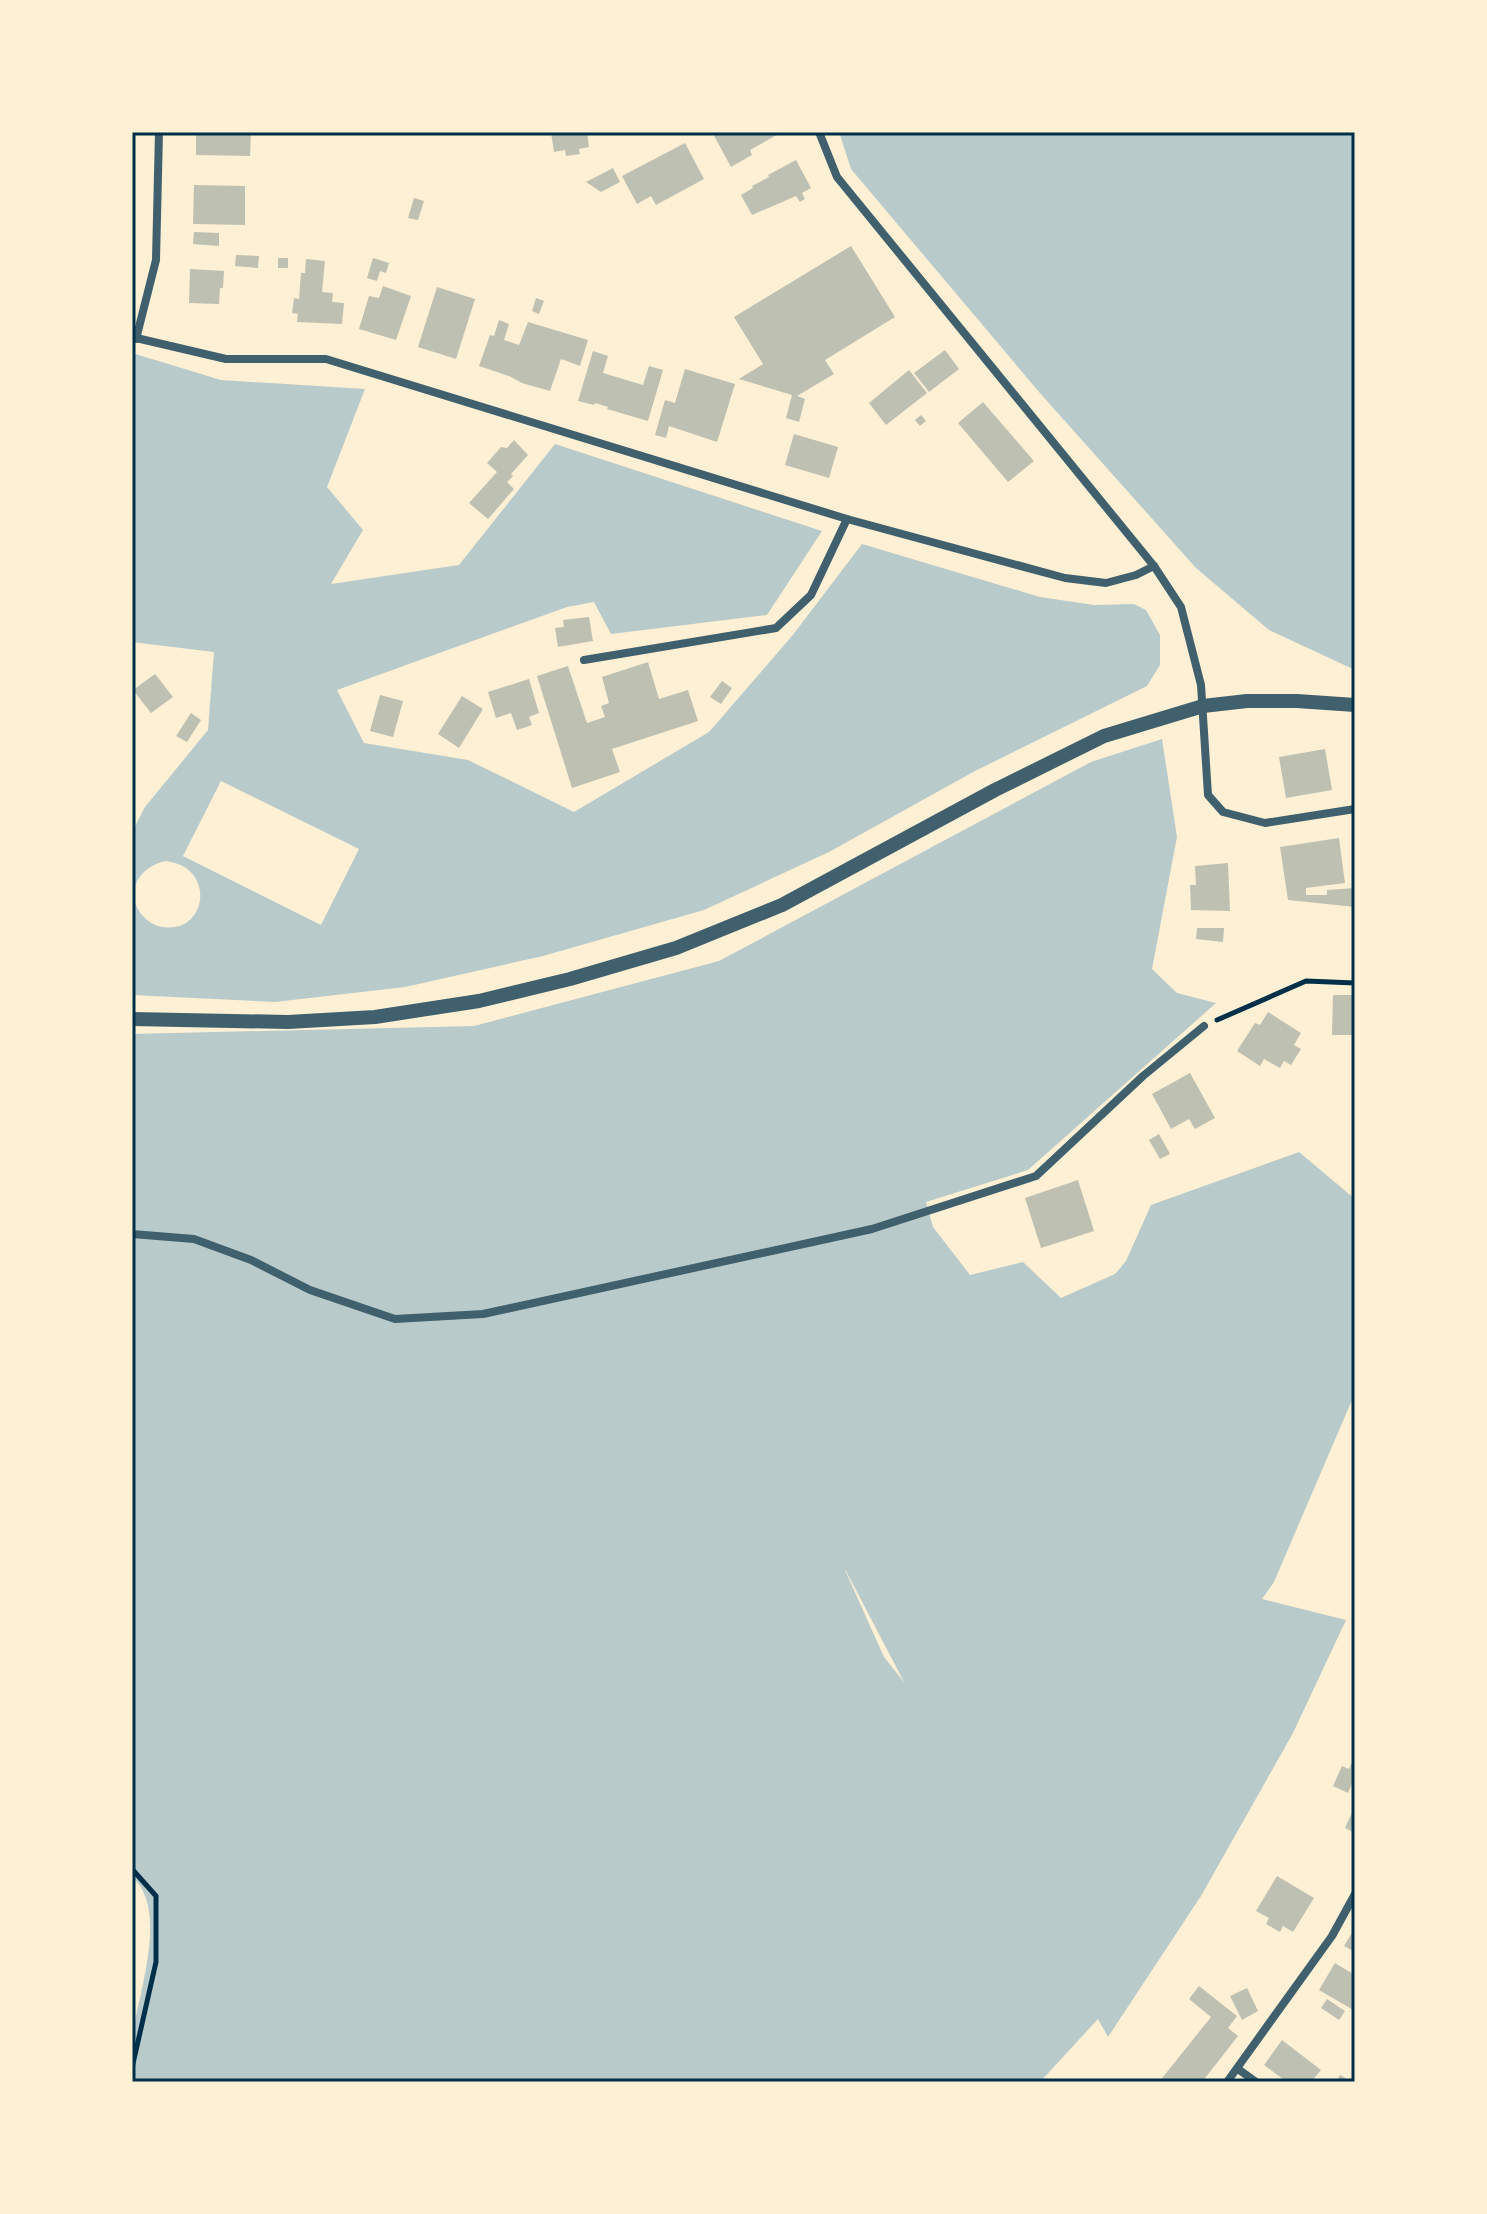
<svg xmlns="http://www.w3.org/2000/svg" width="1487" height="2214" font-family="Raleway,sans-serif">
<style>
.green{fill:#b9caca;fill-rule:evenodd}
.building{fill:#bec0b2}
.lines{fill:none;stroke-linecap:round;stroke-linejoin:round}
.path{stroke:#003049;stroke-width:5}
.minor{stroke:#3f606c;stroke-width:8}
.tertiary{stroke:#3f606c;stroke-width:14}
.neatline{fill:none;stroke:#003049;stroke-width:3}
</style>
<rect width="100%" height="100%" fill="#fdf0d5"/>
<g class="green">
<polygon points="839,132 1355,132 1355,670 1269,630 1196,568 1039,392 851,169"/>
<path d="M132 353 221 380 365 389 327 487 363 530 331 584 459 565 555 444 822 531 767 615 611 634 594 602 567 607 337 690 364 743 468 760 574 812 709 732 792 636 862 544 1040 597 1094 605 1134 604 1146 610 1160 635V665L1147 686 975 771 829 852 704 910 543 956 405 987 275 1002 132 995V832L145 807 208 730 214 652 132 642ZM221 781 359 849 321 925 183 856ZM166 861C217 867 207 934 163 927 155 926 148 922 142 915 123 892 140 866 166 861Z"/>
<path d="M1162 739 1177 837 1152 969 1177 993 1216 1003 1028 1170 926 1202 933 1227 970 1275 1023 1262 1061 1298 1115 1274 1126 1261 1151 1205 1299 1152 1355 1199V1393L1274 1582 1262 1599 1346 1620 1293 1733 1201 1896 1108 2037 1098 2019 1040 2082H132C132 2066 130 2048 133 2032 139 1992 169 1908 132 1877V1034L474 1026 719 961 1091 762ZM845 1570 846 1571 904 1682 884 1657Z"/>
</g>
<g class="building">
<polygon points="196,132 251,132 250,156 196,155"/>
<polygon points="551,132 587,132 589,147 579,149 580,154 566,156 565,150 554,152"/>
<polygon points="712,132 782,132 750,150 752,155 731,167"/>
<polygon points="685,143 704,179 656,205 651,196 637,204 622,176"/>
<polygon points="796,160 811,188 802,193 805,199 800,202 796,196 752,215 741,195 753,188 752,186 769,177 768,175"/>
<polygon points="613,168 620,182 601,192 586,182"/>
<polygon points="194,185 245,186 245,225 193,224"/>
<polygon points="414,198 424,201 418,220 408,218"/>
<polygon points="194,232 219,233 219,246 193,244"/>
<polygon points="851,246 895,317 825,360 834,374 797,396 805,399 799,422 786,418 792,395 739,379 763,364 734,317"/>
<polygon points="236,255 259,256 258,268 235,266"/>
<rect x="278" y="258" width="10" height="10"/>
<polygon points="373,258 389,263 386,273 380,271 377,281 367,278"/>
<polygon points="306,259 325,261 322,292 333,293 332,302 344,303 342,324 297,322 298,314 292,313 294,298 299,299 301,273 305,273"/>
<polygon points="190,269 224,271 223,288 220,288 219,304 189,303"/>
<polygon points="383,286 411,296 396,340 359,329 369,296 379,298"/>
<polygon points="437,287 475,299 456,359 418,347"/>
<polygon points="536,298 544,301 539,314 532,311"/>
<polygon points="499,320 509,324 504,340 519,345 528,322 588,340 580,366 561,359 550,391 522,383 509,376 479,366 490,335 494,336"/>
<polygon points="945,350 959,369 929,392 914,373"/>
<polygon points="593,351 608,356 603,373 643,385 649,366 663,370 648,421 607,409 608,407 595,403 594,405 578,401"/>
<polygon points="685,369 735,384 717,442 669,426 666,438 655,435 665,400 675,403"/>
<polygon points="909,370 927,393 886,425 869,403"/>
<polygon points="983,402 1034,461 1008,482 958,423"/>
<polygon points="921,415 926,421 920,426 915,420"/>
<polygon points="794,434 838,447 829,478 785,465"/>
<polygon points="514,440 528,455 511,474 513,476 507,482 514,489 488,519 469,503 497,472 487,463 501,447 507,448"/>
<polygon points="589,617 593,641 558,647 555,628 564,627 563,620"/>
<polygon points="648,662 659,699 688,690 698,721 612,749 620,772 572,788 537,676 568,666 587,723 605,717 601,706 609,703 602,677"/>
<polygon points="155,674 173,697 151,713 133,690"/>
<polygon points="529,679 539,713 529,717 532,725 517,730 511,713 496,718 488,692"/>
<polygon points="722,681 732,688 721,704 710,697"/>
<polygon points="380,695 403,701 393,737 370,731"/>
<polygon points="462,696 483,709 459,748 438,734"/>
<polygon points="191,713 201,720 187,742 176,736"/>
<polygon points="1325,749 1332,790 1286,798 1279,757"/>
<polygon points="1339,838 1345,883 1306,888 1306,895 1327,895 1327,890 1355,888 1355,907 1288,900 1280,847"/>
<polygon points="1228,863 1230,911 1191,910 1190,885 1196,885 1195,866"/>
<polygon points="1197,928 1224,928 1223,942 1196,939"/>
<polygon points="1333,995 1355,995 1355,1035 1332,1035"/>
<polygon points="1268,1012 1301,1033 1294,1045 1301,1049 1291,1065 1284,1061 1280,1068 1264,1059 1260,1066 1237,1051 1255,1023 1260,1025"/>
<polygon points="1190,1073 1215,1118 1195,1129 1189,1119 1171,1129 1152,1094"/>
<polygon points="1159,1134 1170,1154 1160,1159 1149,1140"/>
<polygon points="1078,1180 1094,1231 1041,1248 1025,1198"/>
<polygon points="1355,1756 1355,1782 1353,1781 1348,1793 1333,1786 1342,1766 1349,1769"/>
<polygon points="1355,1806 1355,1833 1345,1828"/>
<polygon points="1277,1876 1314,1898 1293,1932 1283,1926 1280,1932 1266,1924 1269,1918 1256,1911"/>
<polygon points="1355,1928 1355,1952 1344,1946"/>
<polygon points="1335,1963 1355,1975 1355,2011 1319,1990"/>
<polygon points="1199,1986 1237,2016 1228,2028 1238,2036 1202,2082 1159,2082 1211,2017 1189,1999"/>
<polygon points="1247,1988 1258,2011 1242,2020 1230,1996"/>
<polygon points="1327,1999 1345,2011 1339,2020 1321,2008"/>
<polygon points="1282,2040 1321,2070 1311,2082 1287,2082 1264,2065"/>
<polygon points="1340,2075 1353,2082 1336,2082"/>
</g>
<g class="lines">
<g class="path">
<polyline points="1217,1020 1306,981 1355,983"/>
<polyline points="132,1869 156,1896 156,1962 132,2068"/>
</g>
<g class="minor">
<polyline points="819,132 837,177 1154,566 1181,607 1201,685 1208,795 1223,812 1265,823 1355,809"/>
<polyline points="132,337 226,359 326,359 847,519 1065,578 1106,583 1136,575 1154,566"/>
<polyline points="136,339 156,260 159,132"/>
<polyline points="584,660 776,628 811,595 847,519"/>
<polyline points="132,1234 194,1239 251,1260 310,1290 395,1319 483,1314 872,1229 1036,1176 1143,1076 1204,1026"/>
<polyline points="1238,2069 1256,2082"/>
<polyline points="1227,2082 1332,1936 1355,1894"/>
</g>
<polyline class="tertiary" points="132,1019 288,1022 375,1017 479,1001 570,979 676,948 782,905 995,790 1104,736 1203,706 1247,701 1297,701 1355,705"/>
</g>
<rect width="1487" height="2214" fill="none" stroke="#fdf0d5" stroke-width="268"/>
<rect x="134" y="134" width="1219" height="1946" class="neatline"/>
</svg>
